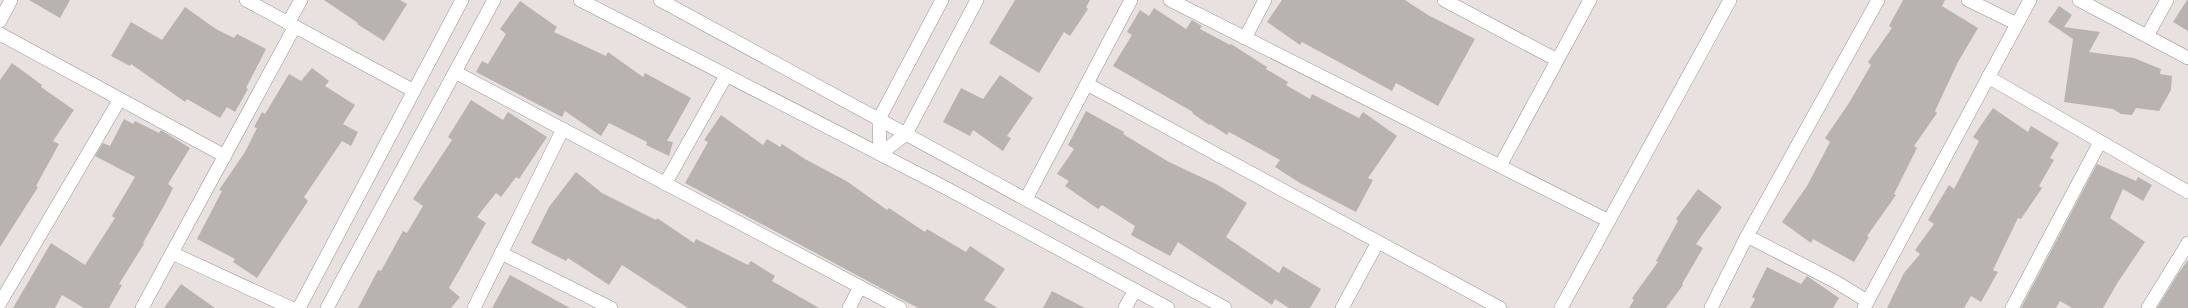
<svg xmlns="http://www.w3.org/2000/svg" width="2188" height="308" font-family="'Fira Sans Condensed',sans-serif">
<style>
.building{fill:#b9b3b0}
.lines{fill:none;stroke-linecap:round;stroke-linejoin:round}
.minor-casing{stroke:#999291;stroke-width:14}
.minor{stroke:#fff;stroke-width:13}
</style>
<rect width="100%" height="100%" fill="#e8e1e0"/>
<g class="building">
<polygon points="29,0 70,0 60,18"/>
<polygon points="324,0 400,0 407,4 384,41 357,24 358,23"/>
<polygon points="1015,0 1090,0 1086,7 1088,9 1070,36 1064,32 1039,73 989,43"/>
<polygon points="1282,0 1405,0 1428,15 1475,39 1438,106 1396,83 1392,91 1302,42 1300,45 1267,22"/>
<polygon points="1903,0 1945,0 1942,6 1978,28 1958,62 1935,111 1937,113 1914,146 1917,148 1894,194 1896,195 1867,236 1869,237 1854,262 1813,239 1811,243 1782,222 1807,186 1830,142 1825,138 1849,103 1871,65 1868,62 1892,28 1889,26"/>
<polygon points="2187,0 2188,0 2188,31 2173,22"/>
<polygon points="520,1 557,27 554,32 606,56 608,52 643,77 645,73 691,98 667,141 673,142 669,156 646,145 647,142 609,123 601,136 565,111 562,117 476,72 482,61 488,64 506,34 500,29"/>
<polygon points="2059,6 2072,15 2064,27 2100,32 2089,52 2134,58 2161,69 2160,74 2172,76 2171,90 2159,111 2136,108 2132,115 2121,114 2113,109 2064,102 2073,39 2048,22"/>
<polygon points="185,7 216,29 234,38 237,34 266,49 246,88 248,89 235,112 227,107 220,118 187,99 185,102 131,64 130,66 111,56 131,22 162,40"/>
<polygon points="1154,8 1186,29 1192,20 1202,26 1200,29 1230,45 1231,44 1267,67 1266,69 1288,82 1286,85 1310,99 1312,94 1359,118 1363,112 1397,136 1368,178 1373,180 1356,212 1300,183 1275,167 1280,160 1229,132 1227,135 1210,124 1209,125 1192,113 1193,112 1113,66 1132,35 1127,32 1140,10 1149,16"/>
<polygon points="12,63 42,85 41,87 74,110 53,141 59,144 36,186 38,187 0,247 0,80"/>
<polygon points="312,68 329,81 325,86 355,105 343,124 358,132 351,146 342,141 304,197 308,201 257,278 233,262 235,259 197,239 222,191 219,190 245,152 257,128 254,127 262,112 265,114 289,74 301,81"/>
<polygon points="1000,75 1033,98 1007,136 1011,138 1003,151 973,130 970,136 943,122 961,88 983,99"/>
<polygon points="471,100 503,120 508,112 547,137 519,179 516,177 501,197 496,193 477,217 486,223 449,288 460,297 451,308 358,308 378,270 381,271 403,231 407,233 423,206 413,199 452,140 448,137"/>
<polygon points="1993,108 2028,132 2031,126 2059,143 2050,158 2054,160 2039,186 2042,188 2021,219 2018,218 1993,270 1998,272 1981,302 1971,296 1964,308 1887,308 1904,273 1920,254 1915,250 1934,224 1928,220 1949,185 1954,189 1979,141 1973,137"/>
<polygon points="1086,111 1124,132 1123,134 1169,162 1216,184 1247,203 1226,237 1279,273 1283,266 1321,289 1310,308 1289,308 1275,299 1272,305 1178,242 1170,256 1131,235 1135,226 1102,205 1098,209 1065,186 1069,181 1057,174 1074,149 1068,145"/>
<polygon points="721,115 763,145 767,139 780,147 782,144 805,159 848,182 887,210 889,208 925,232 927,229 966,252 970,246 1005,269 984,300 998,308 918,308 685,183 708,142 704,140"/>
<polygon points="124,119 133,124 135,121 159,133 161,130 190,148 168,184 173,188 166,202 143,243 144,244 119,284 122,285 109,308 84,308 62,295 55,308 13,308 51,243 85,265 115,218 112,216 135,177 95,156 103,143 110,146"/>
<polygon points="2097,164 2136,181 2138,177 2152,185 2143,201 2123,189 2110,218 2145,242 2118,282 2103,308 2072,308 2060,301 2056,308 2021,308"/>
<polygon points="576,172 602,193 656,220 657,218 694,243 696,239 748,265 751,261 775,276 772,281 819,308 688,308 622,265 609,285 568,258 566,261 531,243 549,207"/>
<polygon points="1698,189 1722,207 1696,244 1703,248 1682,284 1683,285 1666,308 1629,308 1634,300 1632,298 1658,262 1656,261 1678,221 1676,219"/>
<polygon points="2188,260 2188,308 2157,308 2178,274"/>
<polygon points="1767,267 1801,284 1807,276 1839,298 1833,308 1750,308 1755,299 1752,297"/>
<polygon points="510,275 570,308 492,308"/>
<polygon points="181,284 215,308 164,308"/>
<polygon points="1052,291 1085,308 1043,308"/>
</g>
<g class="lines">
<g class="minor-casing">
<g id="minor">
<polyline points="246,0 414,91"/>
<polyline points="580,0 946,188 1168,308"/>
<polyline points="660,0 1225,308"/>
<polyline points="1170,0 1609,221"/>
<polyline points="1444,0 1557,60"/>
<polyline points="1968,0 2017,24"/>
<polyline points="2079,0 2188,58"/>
<polyline points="0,21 11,0"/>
<polyline points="288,23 301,0"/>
<polyline points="0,34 225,156"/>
<polyline points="2147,36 2167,0"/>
<polyline points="1245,38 1265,0"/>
<polyline points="455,72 900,308"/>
<polyline points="1988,77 2188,192"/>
<polyline points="1087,84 1500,308"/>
<polyline points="880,154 906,134 977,0"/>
<polyline points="880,154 879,119 942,0"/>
<polyline points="1500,166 1590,0"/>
<polyline points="665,184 726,76"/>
<polyline points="1026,199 1131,0"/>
<polyline points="1747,236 1836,282 1867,301"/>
<polyline points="172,253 291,308"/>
<polyline points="501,253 611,308"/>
<polyline points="0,303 120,99"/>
<polyline points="142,308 294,28"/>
<polyline points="299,308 462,0"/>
<polyline points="327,308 494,0"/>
<polyline points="474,308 563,129"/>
<polyline points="849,308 860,287"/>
<polyline points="1125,308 1135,290"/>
<polyline points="1342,308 1378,242"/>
<polyline points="1561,308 1730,0"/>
<polyline points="1711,308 1747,236 1878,0"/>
<polyline points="1864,308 2030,0"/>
<polyline points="2012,308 2100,142"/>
<polyline points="2148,308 2188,243"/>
</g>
</g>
<use href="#minor" class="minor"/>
</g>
</svg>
